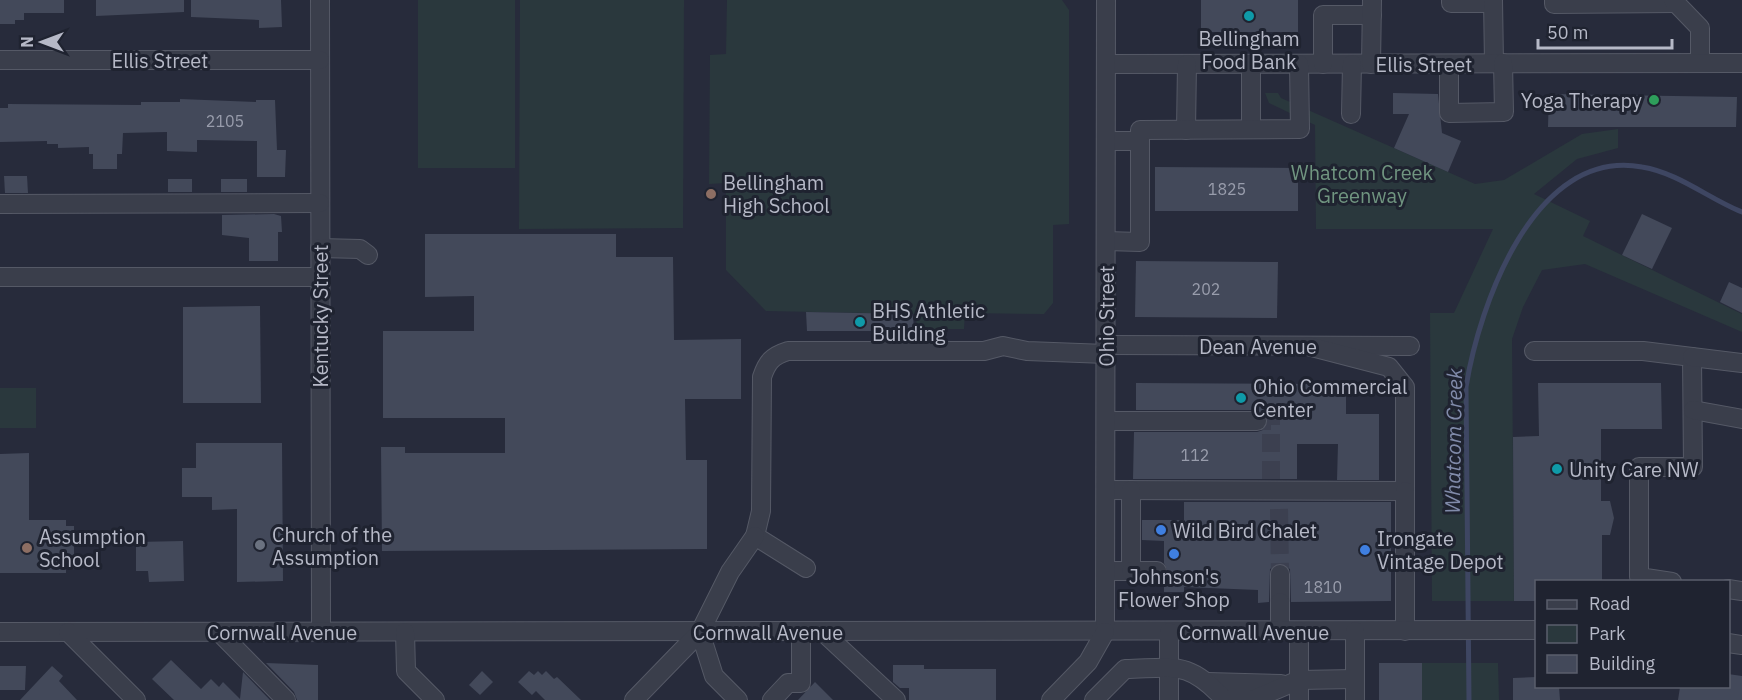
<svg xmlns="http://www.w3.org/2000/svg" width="1742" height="700" font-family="'IBM Plex Sans',sans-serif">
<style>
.green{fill:#2a383d}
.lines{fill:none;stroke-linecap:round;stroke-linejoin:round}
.stream{stroke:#3e4662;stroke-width:5}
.building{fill:#43495a}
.minor-tunnel{stroke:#3c4050;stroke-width:18;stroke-dasharray:18 9;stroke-linecap:butt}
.minor-casing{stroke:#555966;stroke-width:20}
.minor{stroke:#3a3e4b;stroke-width:18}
.culture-dot{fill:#0f9aa8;stroke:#1f2330;stroke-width:2}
.leisure-dot{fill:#2e9e5b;stroke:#1f2330;stroke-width:2}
.education-dot{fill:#8d6e63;stroke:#1f2330;stroke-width:2}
.shop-dot{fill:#3f7fe0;stroke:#1f2330;stroke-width:2}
.worship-dot{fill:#6b7280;stroke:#1f2330;stroke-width:2}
.labels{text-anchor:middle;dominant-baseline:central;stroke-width:6;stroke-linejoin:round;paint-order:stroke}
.number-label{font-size:16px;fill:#999dac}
.poi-label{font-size:20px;fill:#b6b9c7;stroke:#1f2330;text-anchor:start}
.street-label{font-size:20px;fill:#b6b9c7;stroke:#1f2330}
.park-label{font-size:20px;fill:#709580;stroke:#1f2330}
.water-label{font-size:21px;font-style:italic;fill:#818baa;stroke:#1f2330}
</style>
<rect width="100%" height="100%" fill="#272b3b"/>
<g class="green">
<rect x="418" y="0" width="97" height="168"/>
<polygon points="520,0 684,0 683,228 519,229"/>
<polygon points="727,0 1062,0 1069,10 1069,224 1053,225 1053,303 1044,314 965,313 964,329 917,329 916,314 766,311 726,270 726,183 709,184 710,55 726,54"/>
<polygon points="1265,93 1278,93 1281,98 1475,184 1504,180 1582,134 1618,129 1618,148 1577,159 1534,194 1590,221 1583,236 1742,314 1742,332 1585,264 1542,270 1523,307 1512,339 1514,601 1432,601 1430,313 1454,313 1493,229 1316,229 1315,125 1269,103"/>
<rect x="0" y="388" width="36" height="40"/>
<polygon points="1422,663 1498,663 1499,700 1422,700"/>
</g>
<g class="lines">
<path class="stream" d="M1469 700 1466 387C1479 306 1534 147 1642 167 1679 173 1709 199 1742 212"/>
</g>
<g class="building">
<polygon points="0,0 64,0 64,13 24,13 24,20 15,20 15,24 0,24"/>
<polygon points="96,0 184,0 184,12 96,16"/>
<polygon points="191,0 281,0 282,27 259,28 259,20 191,17"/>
<rect x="1201" y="0" width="97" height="32"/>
<polygon points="1393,93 1438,94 1442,133 1461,141 1448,172 1394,148 1409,114 1393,114"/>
<polygon points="1549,94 1737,97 1736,127 1548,127"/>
<polygon points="180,99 256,102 256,100 275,100 277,150 286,150 285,177 257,177 257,141 197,140 197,152 167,151 167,132 123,133 122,154 117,154 117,169 93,169 93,154 89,154 89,147 58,148 58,144 47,144 47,141 0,142 0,108 8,108 8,104 141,105 141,102 180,102"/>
<polygon points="1155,167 1298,168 1298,211 1155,211"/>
<polygon points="4,176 27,176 28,193 5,193"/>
<rect x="168" y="179" width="24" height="13"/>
<rect x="221" y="179" width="26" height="13"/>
<polygon points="274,214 281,216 282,232 278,232 278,261 249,261 249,238 222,235 222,215"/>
<polygon points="1642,214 1672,228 1652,269 1622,255"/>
<polygon points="425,234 616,234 616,257 673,257 674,340 741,339 741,399 685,399 686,460 707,460 707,549 382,551 381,447 405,447 405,453 505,453 505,418 383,418 383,331 474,331 474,296 425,297"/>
<polygon points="1136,261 1278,262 1277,318 1135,317"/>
<polygon points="1729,282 1742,288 1742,313 1720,302"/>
<polygon points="260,306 261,403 183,403 183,307"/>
<polygon points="806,312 913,314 914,331 807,331"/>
<polygon points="1136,383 1346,384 1346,414 1379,414 1379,480 1337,480 1338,444 1297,444 1297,479 1133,479 1134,432 1257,432 1263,430 1268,422 1266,415 1257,410 1136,410"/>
<polygon points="1538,383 1661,383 1662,429 1601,429 1601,501 1610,501 1614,518 1610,535 1602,535 1602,582 1536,582 1536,601 1514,601 1513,437 1539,436"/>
<polygon points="196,443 282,443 283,581 237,582 237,509 212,510 212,497 182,497 182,468 196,468"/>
<polygon points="29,453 29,520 66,520 66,526 74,526 74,569 66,569 66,573 0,573 0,454"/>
<polygon points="1184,502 1391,502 1391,601 1291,602 1290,569 1281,563 1270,569 1269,602 1258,603 1258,590 1184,587 1184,592 1164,592 1164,579 1168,572 1164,563 1164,541 1142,540 1142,520 1184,520"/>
<polygon points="183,541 184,581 149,582 148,571 136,571 136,542"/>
<polygon points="171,660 201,689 211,679 219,687 223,682 240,699 243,672 270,700 174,700 152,679"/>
<polygon points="266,663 318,665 318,700 297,700 294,692"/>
<rect x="1379" y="663" width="43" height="37"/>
<polygon points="893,665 924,665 924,669 996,669 996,700 909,700 909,688 900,688 893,682"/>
<polygon points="0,666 26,666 25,690 0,690"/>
<polygon points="52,666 63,676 59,681 77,700 20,700"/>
<polygon points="482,671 493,682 480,695 469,685"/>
<polygon points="529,671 534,675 538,671 542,675 546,671 554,679 557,677 581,700 545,700 536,691 532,695 518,682"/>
<polygon points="1728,674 1742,676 1742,700 1678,700 1680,687 1728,687"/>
<polygon points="1536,677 1536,687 1559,687 1560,700 1513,700 1513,678"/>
<polygon points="815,682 833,700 798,700"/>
</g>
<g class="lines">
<g class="minor-tunnel">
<polyline points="1257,421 1271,421 1271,481"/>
<polyline points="1279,509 1280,574"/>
</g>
<g class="minor-casing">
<g id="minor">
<polyline points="320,0 321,632"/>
<polyline points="1451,0 1451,3 1493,3"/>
<polyline points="1493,0 1494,63"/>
<polyline points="1554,0 1554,4 1676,3"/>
<polyline points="1673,0 1700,28 1700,63"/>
<polyline points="0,60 320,60"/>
<polyline points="1106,64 1742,63"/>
<polyline points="1251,64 1251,129"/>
<polyline points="1323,64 1323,15 1372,15"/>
<polyline points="1371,64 1372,0"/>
<polyline points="1449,64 1449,113 1504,112 1503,63"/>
<polyline points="1351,114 1352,64"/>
<polyline points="1186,130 1187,64"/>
<polyline points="1106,141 1140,141"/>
<polyline points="0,204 320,203"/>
<polyline points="1106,241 1140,242 1140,130 1300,129 1299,64"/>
<polyline points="320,248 360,249 368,255"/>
<polyline points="0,277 320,277"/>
<polyline points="1106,345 1410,346"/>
<polyline points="1534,351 1643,351 1692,357 1693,467 1639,467 1639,577 1672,582"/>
<polyline points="1692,357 1742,363"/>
<polyline points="1693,410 1742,419"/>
<polyline points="1106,421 1257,421"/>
<polyline points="1106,490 1405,491 1405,387 1389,367 1308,346"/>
<polyline points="1405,491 1405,631"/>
<path d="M806 568 755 536 761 511 762 377C767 362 772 356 788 351H984L1003 346 1027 351 1106 354"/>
<polyline points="1106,571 1131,571 1131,490"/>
<polyline points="1131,571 1157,571"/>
<polyline points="1280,574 1280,599"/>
<polyline points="1728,589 1742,591"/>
<polyline points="1280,602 1280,631"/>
<polyline points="0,632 1536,630"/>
<polyline points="68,632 136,700"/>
<polyline points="219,632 286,700"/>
<polyline points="405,632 406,671 435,700"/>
<polyline points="700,632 714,676 738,700"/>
<polyline points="823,632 896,700"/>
<polyline points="1105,632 1106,0"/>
<polyline points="1169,632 1169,700"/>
<polyline points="1728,643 1742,645"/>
<polyline points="1208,682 1281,684"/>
<polyline points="634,700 700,632 730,572 755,536"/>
<polyline points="772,700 788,683 801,683 801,632"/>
<polyline points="1051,700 1088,662 1105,632"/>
<path d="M1094 700 1125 669C1175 668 1188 660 1225 700H1252L1299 680 1355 679"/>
<polyline points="1299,700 1299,631"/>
<polyline points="1355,700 1355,631"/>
</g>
</g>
<use href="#minor" class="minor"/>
</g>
<g class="culture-dot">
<circle cx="1249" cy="16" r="6"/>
<circle cx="860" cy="322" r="6"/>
<circle cx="1241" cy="398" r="6"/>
<circle cx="1557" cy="469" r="6"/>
</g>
<circle class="leisure-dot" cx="1654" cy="100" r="6"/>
<g class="education-dot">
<circle cx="711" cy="194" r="6"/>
<circle cx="27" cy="548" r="6"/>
</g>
<g class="shop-dot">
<circle cx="1161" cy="530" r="6"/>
<circle cx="1365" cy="550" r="6"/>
<circle cx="1174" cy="554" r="6"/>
</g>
<circle class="worship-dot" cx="260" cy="545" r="6"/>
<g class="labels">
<g class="number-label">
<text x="225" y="121">2105</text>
<text x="1227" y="189">1825</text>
<text x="1206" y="289">202</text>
<text x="1195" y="455">112</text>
<text x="1323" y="587">1810</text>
</g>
<g class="poi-label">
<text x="1249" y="38" text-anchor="middle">Bellingham<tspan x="1249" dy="23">Food Bank</tspan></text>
<text x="1642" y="100" text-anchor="end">Yoga Therapy</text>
<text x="723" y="182">Bellingham<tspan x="723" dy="23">High School</tspan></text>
<text x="872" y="310">BHS Athletic<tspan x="872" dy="23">Building</tspan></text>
<text x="1253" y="386">Ohio Commercial<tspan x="1253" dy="23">Center</tspan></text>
<text x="1569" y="469">Unity Care NW</text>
<text x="1173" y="530">Wild Bird Chalet</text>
<text x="272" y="534">Church of the<tspan x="272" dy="23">Assumption</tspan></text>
<text x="39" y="536">Assumption<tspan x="39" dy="23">School</tspan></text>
<text x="1377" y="538">Irongate<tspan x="1377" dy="23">Vintage Depot</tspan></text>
<text x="1174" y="576" text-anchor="middle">Johnson's<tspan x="1174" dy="23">Flower Shop</tspan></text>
</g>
<g class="street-label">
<text x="160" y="60">Ellis Street</text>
<text x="1424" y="64">Ellis Street</text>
<text transform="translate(320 316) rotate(-90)">Kentucky Street</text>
<text transform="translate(1106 316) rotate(-90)">Ohio Street</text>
<text x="1258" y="346">Dean Avenue</text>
<text x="282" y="632">Cornwall Avenue</text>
<text x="768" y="632">Cornwall Avenue</text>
<text x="1254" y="632">Cornwall Avenue</text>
</g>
<g class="park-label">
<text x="1362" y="172">Whatcom Creek<tspan x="1362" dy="23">Greenway</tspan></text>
</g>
<g class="water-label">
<text transform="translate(1453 441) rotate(-89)">Whatcom Creek</text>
</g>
</g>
<rect x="1535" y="580" width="195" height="108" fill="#1f2330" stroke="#5b5f6c" stroke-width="1.5"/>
<rect x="1547" y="600" width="30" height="9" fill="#3a3e4b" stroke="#5b5f6c" stroke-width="1.5"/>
<text x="1589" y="610" font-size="18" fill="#b6b9c7">Road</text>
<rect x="1547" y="625" width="30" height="18" fill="#2a383d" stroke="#5b5f6c" stroke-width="1.5"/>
<text x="1589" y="640" font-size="18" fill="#b6b9c7">Park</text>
<rect x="1547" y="655" width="30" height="18" fill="#43495a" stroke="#5b5f6c" stroke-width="1.5"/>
<text x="1589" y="670" font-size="18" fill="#b6b9c7">Building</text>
<g transform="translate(42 42) rotate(270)" stroke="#1f2330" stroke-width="4.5" paint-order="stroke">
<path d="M0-4.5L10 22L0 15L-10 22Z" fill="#b6b9c7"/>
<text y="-9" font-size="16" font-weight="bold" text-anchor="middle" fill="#b6b9c7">N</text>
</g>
<path d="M1538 39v9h134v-9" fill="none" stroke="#b6b9c7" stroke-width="3"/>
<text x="1547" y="39" font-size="18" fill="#b6b9c7" stroke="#1f2330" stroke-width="4.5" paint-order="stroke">50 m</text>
</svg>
